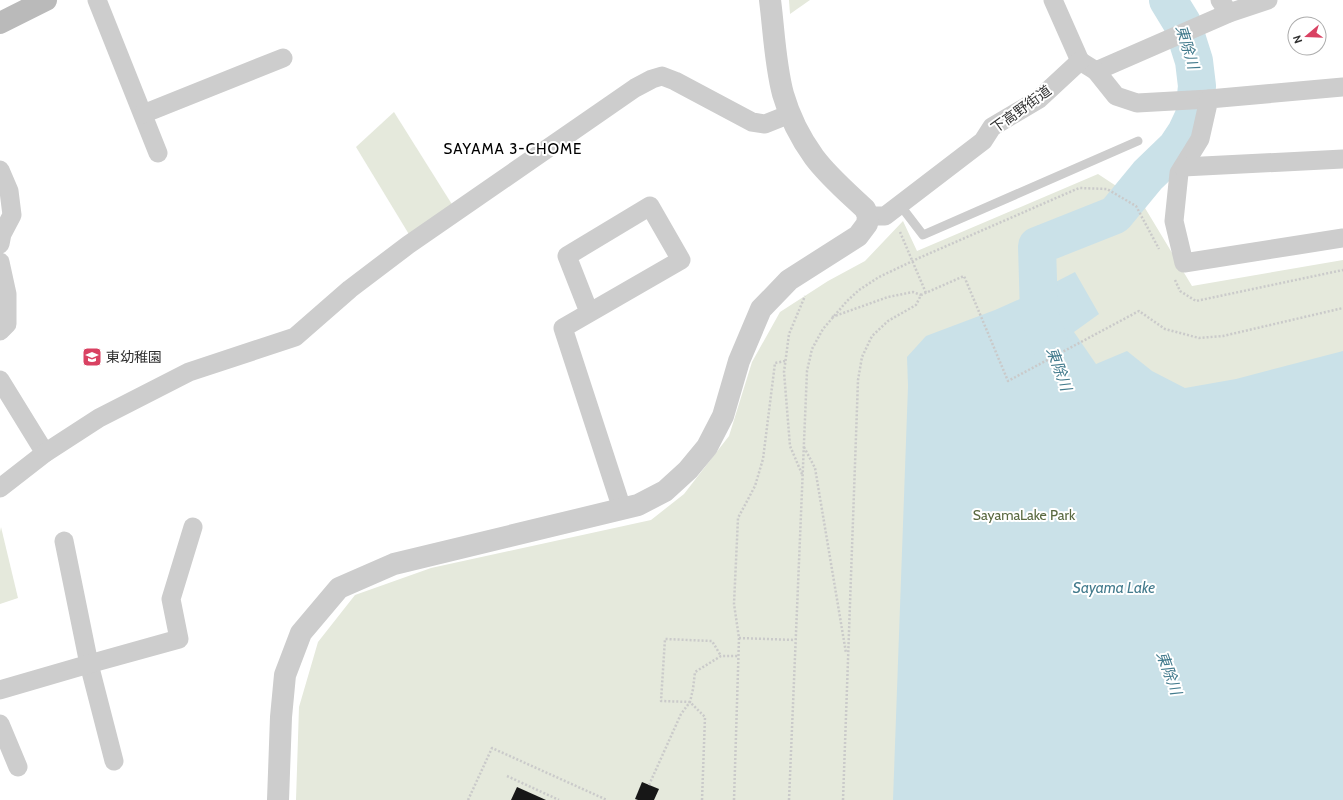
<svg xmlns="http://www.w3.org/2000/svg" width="1343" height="800" font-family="Cabin,'Noto Sans JP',sans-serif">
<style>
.green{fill:#e5e9dc}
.water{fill:#cae1e8}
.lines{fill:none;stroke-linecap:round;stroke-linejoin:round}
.river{stroke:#cae1e8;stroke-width:38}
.building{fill:#171717}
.path{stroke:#cacaca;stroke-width:2.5;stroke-dasharray:2 2;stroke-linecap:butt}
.service{stroke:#cdcdcd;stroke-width:9}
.minor{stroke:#cdcdcd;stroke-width:19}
.tertiary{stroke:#cdcdcd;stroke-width:22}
.secondary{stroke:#bababa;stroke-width:22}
.labels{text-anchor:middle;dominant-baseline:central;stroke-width:4;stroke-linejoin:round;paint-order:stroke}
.street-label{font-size:14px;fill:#303030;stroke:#fff}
.poi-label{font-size:14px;fill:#303030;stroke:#fff;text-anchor:start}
.park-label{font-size:14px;fill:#596940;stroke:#fff}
.water-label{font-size:15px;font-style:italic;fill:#437b8d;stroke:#fff}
.neighbourhood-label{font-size:15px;letter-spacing:1px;fill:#000;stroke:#fff}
</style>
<rect width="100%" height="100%" fill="#fff"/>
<g class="green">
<polygon points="789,0 810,0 790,14"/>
<polygon points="394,112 453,206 410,236 356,147"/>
<polygon points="1098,174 1142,203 1192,286 1343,260 1343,800 296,800 299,707 318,642 355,595 431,568 651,520 684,494 729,436 752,362 780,312 828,281 865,261 903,221 917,251"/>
<polygon points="1,527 18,598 0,604 0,532"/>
</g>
<polygon class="water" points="1075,272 1099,314 1074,332 1096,364 1127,351 1152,371 1185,388 1236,379 1343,351 1343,800 893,800 908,386 907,357 926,336 995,310 1038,291"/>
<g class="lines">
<polyline class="river" points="1049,342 1039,314 1037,246 1115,215 1148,175 1176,148 1186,133 1194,116 1197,86 1194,61 1182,23 1168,0"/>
</g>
<g class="building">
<polygon points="642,782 659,789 654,800 638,800 635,799"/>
<polygon points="517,787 546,800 511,800"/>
</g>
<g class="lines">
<g class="path">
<polyline points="900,232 926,293"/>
<polyline points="1175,280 1180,291 1196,301 1343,270"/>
<polyline points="832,317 888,297 913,292 921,295"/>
<polyline points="804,447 815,468 846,653"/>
<polyline points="802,474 790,446 784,372 789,334 805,296"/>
<polyline points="739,638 795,640"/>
<polyline points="507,776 559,800"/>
<polyline points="649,785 681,714 690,702 693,689 695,672 721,656 739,656"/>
<polyline points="468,800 492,748 607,800"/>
<polyline points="702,800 705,717 690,702 661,701 665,639 712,641 721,656"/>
<polyline points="734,800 739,638 734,604 738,518 755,486 763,459 775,363 785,361"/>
<polyline points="789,800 807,371 812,349 823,329 847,301 859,290 879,277 919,258 1079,188 1107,189 1136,206 1159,249"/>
<polyline points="843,800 858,380 862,357 872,336 888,321 916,305 921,295 964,276 1008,381 1139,311 1165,329 1199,338 1223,336 1343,308"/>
</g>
<polyline class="service" points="900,205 923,235 1138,141"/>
<g class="minor">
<polyline points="97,0 158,153"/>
<polyline points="1053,0 1080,61"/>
<polyline points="1220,0 1229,13"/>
<polyline points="1080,61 1096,71 1229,13 1268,0"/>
<polyline points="1096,71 1116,96 1137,103 1209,99"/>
<polyline points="1343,87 1209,99 1200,139 1179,173 1174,221 1184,263 1343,238"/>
<polyline points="143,114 283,58"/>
<polyline points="1183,167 1343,159"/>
<polyline points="0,170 9,191 12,215 2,234 0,244"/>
<polyline points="868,216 885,216 983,141 992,127 1039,99 1080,61"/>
<polyline points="0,262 7,294 7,324 0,331"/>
<polyline points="589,312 567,256 650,206 681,260 563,328 622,509"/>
<polyline points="0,380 45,453"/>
<polyline points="0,488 45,453 99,418 189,372 295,337 350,289 408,245 635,88 652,79 662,76 675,81 752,122 765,124 790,114"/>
<polyline points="64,541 89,664 114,761"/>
<polyline points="0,690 89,664 179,639 171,599 193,527"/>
<polyline points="0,724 18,767"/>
</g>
<path class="tertiary" d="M278 800 281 717 285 675 301 633 339 588 394 564 638 505 665 491 688 470 707 447 723 416 739 361 761 309 789 280 858 236 867 224 868 216 865 209C848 193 828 176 814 157 801 139 789 115 783 94 775 64 774 31 770 0"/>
<polyline class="secondary" points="0,23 46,0"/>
</g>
<defs>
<g id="school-square" transform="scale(1)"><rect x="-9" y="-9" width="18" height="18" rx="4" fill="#d94162" stroke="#fff"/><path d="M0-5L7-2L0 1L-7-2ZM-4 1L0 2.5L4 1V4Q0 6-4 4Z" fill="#fff"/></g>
</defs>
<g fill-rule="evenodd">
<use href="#school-square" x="92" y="357"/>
</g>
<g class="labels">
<g class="street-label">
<text transform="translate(1021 109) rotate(-36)">下高野街道</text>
</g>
<g class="poi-label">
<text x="106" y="357">東幼稚園</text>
</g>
<g class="park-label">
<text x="1024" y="515">SayamaLake Park</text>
</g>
<g class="water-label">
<text transform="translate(1187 47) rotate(73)">東除川</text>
<text transform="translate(1059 369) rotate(70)">東除川</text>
<text x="1114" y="588">Sayama Lake</text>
<text transform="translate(1169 673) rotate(70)">東除川</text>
</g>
<g class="neighbourhood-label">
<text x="513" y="149">SAYAMA 3-CHOME</text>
</g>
</g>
<g transform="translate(1307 36) rotate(251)"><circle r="19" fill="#ffffff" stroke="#acacac"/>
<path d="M0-3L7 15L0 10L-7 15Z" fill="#d94162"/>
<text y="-6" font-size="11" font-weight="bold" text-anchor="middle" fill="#303030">N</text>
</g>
</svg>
